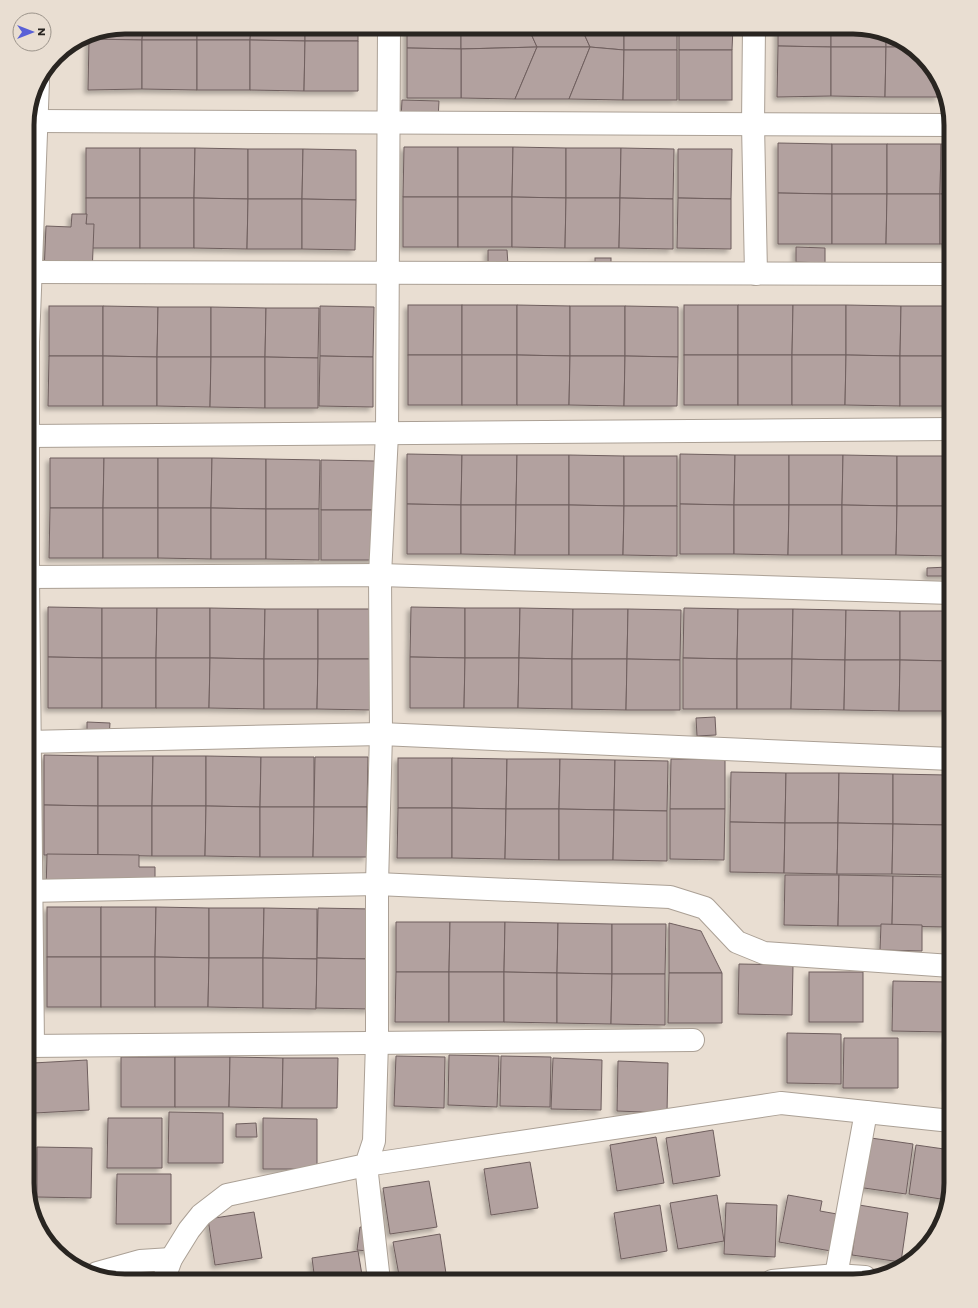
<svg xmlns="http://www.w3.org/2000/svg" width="978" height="1308" font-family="Poppins,sans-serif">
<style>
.building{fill:#b2a19f;stroke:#6f5f5e;filter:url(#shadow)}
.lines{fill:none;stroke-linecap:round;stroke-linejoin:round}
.minor-casing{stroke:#aba095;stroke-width:24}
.minor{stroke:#fff;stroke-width:22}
.rim{fill:none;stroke:#292521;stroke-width:5}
</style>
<defs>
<filter id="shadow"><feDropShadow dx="-3.5" dy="3.5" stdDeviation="2" flood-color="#0004"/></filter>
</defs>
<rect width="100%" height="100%" fill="#e9ded2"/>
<g class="building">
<polygon points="125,27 143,27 142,40 89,39 89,34"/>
<polygon points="143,27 197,27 197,40 142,40"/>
<polygon points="197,27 251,27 250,40 197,40"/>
<polygon points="251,27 305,27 305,41 250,40"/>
<rect x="305" y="27" width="53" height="14"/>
<polygon points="407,27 461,27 461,49 407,48"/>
<polygon points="461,27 528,27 537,47 461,49"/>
<polygon points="528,27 581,27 590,47 537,47"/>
<polygon points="581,27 624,27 624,50 590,47"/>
<rect x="624" y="27" width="53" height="23"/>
<polygon points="679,27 733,27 732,50 679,50"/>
<polygon points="778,27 831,27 831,47 778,46"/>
<polygon points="831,27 859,27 886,35 886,47 831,47"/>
<polygon points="886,35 902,40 909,47 886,47"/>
<polygon points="89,39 142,40 142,89 88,90"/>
<polygon points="142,40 197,40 197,90 142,89"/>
<rect x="197" y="40" width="53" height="50"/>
<polygon points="250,40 305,41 304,91 250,90"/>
<polygon points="305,41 358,41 358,91 304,91"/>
<polygon points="778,46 831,47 831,96 777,97"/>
<polygon points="537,47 515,99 461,98 461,49"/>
<polygon points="537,47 590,47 569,99 515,99"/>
<polygon points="590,47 624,50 623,100 569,99"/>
<polygon points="831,47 886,47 885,97 831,96"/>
<polygon points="886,47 909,47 935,71 939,85 939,97 885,97"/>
<polygon points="407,48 461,49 461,98 407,98"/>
<polygon points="624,50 677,50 677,100 623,100"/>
<rect x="679" y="50" width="53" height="50"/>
<polygon points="402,100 439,101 438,120 401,119"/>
<polygon points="778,143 832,144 832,194 778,193"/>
<rect x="832" y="144" width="55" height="50"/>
<polygon points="887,144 941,144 940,194 887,194"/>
<polygon points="941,144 951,144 951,194 940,194"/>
<polygon points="404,147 458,147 458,197 403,197"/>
<polygon points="458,147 513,147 512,197 458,197"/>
<polygon points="513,147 566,148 566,198 512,197"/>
<rect x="86" y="148" width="54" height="50"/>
<polygon points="140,148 195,148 194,198 140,198"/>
<polygon points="195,148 248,149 248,199 194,198"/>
<polygon points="566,148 621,148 620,198 566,198"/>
<polygon points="621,148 674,149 673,199 620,198"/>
<polygon points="248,149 303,149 302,199 248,199"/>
<polygon points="303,149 356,150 356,200 302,199"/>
<polygon points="678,149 732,149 731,199 678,198"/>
<polygon points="778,193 832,194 832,244 778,244"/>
<polygon points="832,194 887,194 886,244 832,244"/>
<polygon points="887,194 940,194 940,244 886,244"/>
<rect x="940" y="194" width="11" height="50"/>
<rect x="403" y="197" width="55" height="50"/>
<rect x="458" y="197" width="54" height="50"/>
<polygon points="512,197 566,198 565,248 512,247"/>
<rect x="86" y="198" width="54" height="50"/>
<rect x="140" y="198" width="54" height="50"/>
<polygon points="194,198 248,199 247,249 194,248"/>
<polygon points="566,198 620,198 619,248 565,248"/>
<polygon points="620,198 673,199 673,249 619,248"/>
<polygon points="678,198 731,199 731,249 677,248"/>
<polygon points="248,199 302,199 302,249 247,249"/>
<polygon points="302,199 356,200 355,250 302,249"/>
<polygon points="72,214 87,214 86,224 94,224 92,275 44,273 46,226 71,227"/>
<polygon points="796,247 825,248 825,263 796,262"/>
<polygon points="488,250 507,250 508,265 488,265"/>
<rect x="595" y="258" width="16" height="16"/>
<rect x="408" y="305" width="54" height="50"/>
<rect x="462" y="305" width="55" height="50"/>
<polygon points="517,305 570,306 570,356 517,355"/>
<rect x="684" y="305" width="54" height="50"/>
<polygon points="738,305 793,305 792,355 738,355"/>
<polygon points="793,305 846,305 846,355 792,355"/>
<polygon points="846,305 901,306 900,356 846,355"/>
<rect x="49" y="306" width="54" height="50"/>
<polygon points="103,306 158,307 157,357 103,356"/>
<polygon points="320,306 374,307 373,357 320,356"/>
<rect x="570" y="306" width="55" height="50"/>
<polygon points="625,306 678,307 678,357 625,356"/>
<polygon points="901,306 951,306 951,356 900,356"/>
<polygon points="158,307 211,307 211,357 157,357"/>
<polygon points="211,307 266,308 265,357 211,357"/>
<polygon points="266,308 319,308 318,358 265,357"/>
<rect x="408" y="355" width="54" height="50"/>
<rect x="462" y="355" width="55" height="50"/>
<polygon points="517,355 570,356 569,405 517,405"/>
<rect x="684" y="355" width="54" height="50"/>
<rect x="738" y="355" width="54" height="50"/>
<polygon points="792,355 846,355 845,405 792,405"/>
<polygon points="846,355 900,356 900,406 845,405"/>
<polygon points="49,356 103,356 103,406 48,406"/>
<polygon points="103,356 157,357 157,406 103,406"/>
<polygon points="320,356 373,357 373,407 319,406"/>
<polygon points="570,356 625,356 624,406 569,405"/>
<polygon points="625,356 678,357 677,406 624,406"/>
<rect x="900" y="356" width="51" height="50"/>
<polygon points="157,357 211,357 210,407 157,406"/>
<polygon points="211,357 265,357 265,408 210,407"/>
<polygon points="265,357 318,358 318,408 265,408"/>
<polygon points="407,454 462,455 461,505 407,504"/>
<polygon points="680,454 735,455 734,505 680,504"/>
<polygon points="462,455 517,455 516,505 461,505"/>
<polygon points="517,455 569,455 569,505 516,505"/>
<polygon points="569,455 624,456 624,506 569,505"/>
<polygon points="735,455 789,455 789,505 734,505"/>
<polygon points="789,455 843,455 842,505 789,505"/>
<polygon points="843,455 897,456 897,506 842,505"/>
<rect x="624" y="456" width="53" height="50"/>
<polygon points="897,456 951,456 950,506 897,506"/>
<polygon points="50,458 104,458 103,508 50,508"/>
<polygon points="104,458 158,458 158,508 103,508"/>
<polygon points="158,458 212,458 211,508 158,508"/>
<polygon points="212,458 266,459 266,509 211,508"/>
<polygon points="266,459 320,460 319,509 266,509"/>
<polygon points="321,460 375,461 374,510 321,510"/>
<polygon points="407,504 461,505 461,554 407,554"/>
<polygon points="680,504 734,505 734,554 680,554"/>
<polygon points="461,505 516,505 515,555 461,554"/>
<polygon points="516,505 569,505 569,555 515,555"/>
<polygon points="569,505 624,506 623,555 569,555"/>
<polygon points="734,505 789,505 788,555 734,554"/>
<polygon points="789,505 842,505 842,555 788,555"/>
<polygon points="842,505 897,506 896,555 842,555"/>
<polygon points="624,506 677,506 677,556 623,555"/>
<polygon points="897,506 950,506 950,556 896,555"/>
<polygon points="50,508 103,508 103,558 49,558"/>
<rect x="103" y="508" width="55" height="50"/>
<polygon points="158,508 211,508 211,559 158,558"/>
<polygon points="211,508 266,509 266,559 211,559"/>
<polygon points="266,509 319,509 319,560 266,559"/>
<rect x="321" y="510" width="53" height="50"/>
<polygon points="948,567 948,576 927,576 927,568"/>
<polygon points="48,607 102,608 102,658 48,657"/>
<polygon points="411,607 465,608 465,658 410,657"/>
<polygon points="102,608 157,608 156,658 102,658"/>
<polygon points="157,608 210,608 210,658 156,658"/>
<polygon points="210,608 265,609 264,659 210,658"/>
<polygon points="465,608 520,608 519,658 465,658"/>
<polygon points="520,608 573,609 572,659 519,658"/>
<polygon points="684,608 738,609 737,659 683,658"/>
<polygon points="265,609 318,609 318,659 264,659"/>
<polygon points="318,609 372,609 371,659 318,659"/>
<polygon points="573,609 628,609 627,659 572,659"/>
<polygon points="628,609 681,610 680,660 627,659"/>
<polygon points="738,609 793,609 792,659 737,659"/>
<polygon points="793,609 846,610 845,660 792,659"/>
<polygon points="846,610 900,611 900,660 845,660"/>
<polygon points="900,611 951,611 951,661 900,660"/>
<polygon points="48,657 102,658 102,708 48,708"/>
<polygon points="410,657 465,658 464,708 410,708"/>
<rect x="102" y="658" width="54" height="50"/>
<polygon points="156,658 210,658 209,708 156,708"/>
<polygon points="210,658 264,659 264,709 209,708"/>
<polygon points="465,658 519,658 518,708 464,708"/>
<polygon points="519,658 572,659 572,709 518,708"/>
<polygon points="683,658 737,659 737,709 683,709"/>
<polygon points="264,659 318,659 317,709 264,709"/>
<polygon points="318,659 371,659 371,710 317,709"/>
<polygon points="572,659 627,659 626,710 572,709"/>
<polygon points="627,659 680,660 680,710 626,710"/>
<polygon points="737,659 792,659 791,709 737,709"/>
<polygon points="792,659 845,660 844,710 791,709"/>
<polygon points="845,660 900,660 899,711 844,710"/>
<polygon points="900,660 951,661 951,711 899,711"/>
<polygon points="715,717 716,735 697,736 696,718"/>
<polygon points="87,722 110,723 109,738 87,737"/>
<polygon points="44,755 98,756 98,806 44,805"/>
<polygon points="98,756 153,756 152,806 98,806"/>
<polygon points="153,756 206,756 206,806 152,806"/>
<polygon points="206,756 261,757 260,807 206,806"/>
<polygon points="261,757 314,757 314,807 260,807"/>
<polygon points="315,757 368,757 367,807 314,807"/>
<rect x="398" y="758" width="54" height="50"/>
<polygon points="452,758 507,759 506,809 452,808"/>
<polygon points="507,759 560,759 559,809 506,809"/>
<polygon points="560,759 615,760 614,810 559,809"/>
<polygon points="671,759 725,759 725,809 670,809"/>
<polygon points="615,760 668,761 667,811 614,810"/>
<polygon points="731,772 786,773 785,823 730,822"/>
<polygon points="786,773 839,773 838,823 785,823"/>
<polygon points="839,773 893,774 893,824 838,823"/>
<polygon points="893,774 947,775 946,825 893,824"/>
<polygon points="44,805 98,806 98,855 44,855"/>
<polygon points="98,806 152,806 152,856 98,855"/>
<polygon points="152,806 206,806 205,856 152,856"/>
<polygon points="206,806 260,807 260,857 205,856"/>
<polygon points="260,807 314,807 313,857 260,857"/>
<polygon points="314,807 367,807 367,857 313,857"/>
<polygon points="398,808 452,808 452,858 397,858"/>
<polygon points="452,808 506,809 505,859 452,858"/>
<polygon points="506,809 559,809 559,860 505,859"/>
<polygon points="559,809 614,810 613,860 559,860"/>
<polygon points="670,809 725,809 724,860 670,859"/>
<polygon points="614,810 667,811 667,861 613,860"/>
<polygon points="730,822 785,823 784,873 730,872"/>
<polygon points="785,823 838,823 837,874 784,873"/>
<polygon points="838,823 893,824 892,874 837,874"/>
<polygon points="893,824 946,825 945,875 892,874"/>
<polygon points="47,854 139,855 139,867 155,867 155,893 46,891"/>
<polygon points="785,875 839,875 838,926 784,925"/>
<polygon points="839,875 893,876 892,926 838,926"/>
<polygon points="893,876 947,877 946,927 892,926"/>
<rect x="47" y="907" width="54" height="50"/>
<polygon points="101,907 156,907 155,957 101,957"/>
<polygon points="156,907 209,908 209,958 155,957"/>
<polygon points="209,908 264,908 263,958 209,958"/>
<polygon points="264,908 317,909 317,959 263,958"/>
<polygon points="318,908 371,909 370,959 317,958"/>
<polygon points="396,922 450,922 449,972 396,972"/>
<polygon points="450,922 505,922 504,972 449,972"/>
<polygon points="505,922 558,923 557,973 504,972"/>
<polygon points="558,923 612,924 612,974 557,973"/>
<polygon points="669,923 701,931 722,973 669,973"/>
<polygon points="612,924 666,924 665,974 612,974"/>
<polygon points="881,924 922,925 922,951 880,950"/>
<rect x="47" y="957" width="54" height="50"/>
<rect x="101" y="957" width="54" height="50"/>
<polygon points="155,957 209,958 208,1007 155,1007"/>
<polygon points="209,958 263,958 263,1008 208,1007"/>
<polygon points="263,958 317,959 316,1009 263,1008"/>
<polygon points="317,958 370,959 370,1009 316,1008"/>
<polygon points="739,964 793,965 792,1015 738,1014"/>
<polygon points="396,972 449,972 449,1022 395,1022"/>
<rect x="449" y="972" width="55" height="50"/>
<polygon points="504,972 557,973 557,1023 504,1022"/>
<rect x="809" y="972" width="54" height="50"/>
<polygon points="557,973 612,974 611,1024 557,1023"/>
<polygon points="669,973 722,973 722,1023 668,1023"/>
<polygon points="612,974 665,974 665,1025 611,1024"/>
<polygon points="893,981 947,982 947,1032 892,1031"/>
<polygon points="787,1033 841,1034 841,1084 787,1083"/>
<polygon points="844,1038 898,1038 898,1088 843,1088"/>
<rect x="947" y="1039" width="4" height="49"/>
<polygon points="449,1055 499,1056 497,1107 448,1105"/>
<polygon points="396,1056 445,1057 444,1108 394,1106"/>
<polygon points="501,1056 551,1057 550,1107 500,1106"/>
<rect x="121" y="1057" width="54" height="50"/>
<polygon points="175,1057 230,1057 229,1107 175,1107"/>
<polygon points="230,1057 283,1058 282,1108 229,1107"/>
<polygon points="283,1058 338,1058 337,1108 282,1108"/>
<polygon points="553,1058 602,1060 601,1110 551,1109"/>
<polygon points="87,1060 89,1110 35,1113 33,1063"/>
<polygon points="618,1061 668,1063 667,1113 617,1111"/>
<polygon points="27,1063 33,1063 35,1113 27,1113"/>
<polygon points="169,1112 223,1113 223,1163 168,1163"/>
<polygon points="108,1118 162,1118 162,1168 107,1168"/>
<polygon points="263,1118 317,1119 317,1169 263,1169"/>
<polygon points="27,1121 34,1121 33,1171 27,1171"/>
<polygon points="256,1123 257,1137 236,1137 236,1124"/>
<polygon points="713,1130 720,1176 673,1184 666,1138"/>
<polygon points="656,1137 664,1183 617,1191 610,1145"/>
<polygon points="864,1137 913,1144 906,1194 857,1187"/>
<polygon points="916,1145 951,1150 951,1183 947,1200 909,1194"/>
<polygon points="37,1147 92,1148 91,1198 37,1197"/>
<polygon points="530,1162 538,1208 491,1215 484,1169"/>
<polygon points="117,1174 171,1174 171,1224 116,1224"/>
<polygon points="429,1181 437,1227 390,1234 383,1188"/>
<polygon points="717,1195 724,1241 678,1249 670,1203"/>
<polygon points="788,1195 822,1201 820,1211 837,1214 831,1251 779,1242"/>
<polygon points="726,1203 777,1205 775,1257 724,1254"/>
<polygon points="660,1205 667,1251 621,1259 614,1213"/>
<polygon points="859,1205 908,1213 901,1262 852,1255"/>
<polygon points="254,1212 262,1258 215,1265 208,1219"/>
<polygon points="360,1227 380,1229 378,1252 357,1250"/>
<polygon points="440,1234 447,1280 400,1281 393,1242"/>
<polygon points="358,1251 363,1281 315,1281 312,1258"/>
</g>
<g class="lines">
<g class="minor-casing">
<g id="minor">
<polyline points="754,27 753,124 756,274"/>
<polyline points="36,121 951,125"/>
<polyline points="30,272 951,274"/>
<polyline points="28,436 951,429"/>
<polyline points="27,577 380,575 951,593"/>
<polyline points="27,742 381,734 951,759"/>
<polyline points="27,891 377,884 670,897 705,908 737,942 764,953 951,966"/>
<polyline points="27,1046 693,1040"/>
<polyline points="33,1046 28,577 28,342 38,81"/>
<polyline points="97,1273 140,1261 171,1259"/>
<polyline points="163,1281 171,1259 189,1230 201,1215 227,1195 366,1165 374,1141 377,1042 377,884 381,734 380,575 387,434 389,27"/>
<polyline points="379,1281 366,1165 781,1103 951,1121"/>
<polyline points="772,1281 836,1275 865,1277"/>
<polyline points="835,1281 866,1112"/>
</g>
</g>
<use href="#minor" class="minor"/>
</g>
<path d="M0 0H978V1308H0ZM125 34H853A91 91 0 0 1 944 125V1183A91 91 0 0 1 853 1274H125A91 91 0 0 1 34 1183V125A91 91 0 0 1 125 34Z" fill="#e9ded2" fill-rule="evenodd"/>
<path class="rim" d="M125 34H853A91 91 0 0 1 944 125V1183A91 91 0 0 1 853 1274H125A91 91 0 0 1 34 1183V125A91 91 0 0 1 125 34Z"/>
<g transform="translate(32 32) rotate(90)"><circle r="19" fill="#e9ded2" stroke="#9c948b"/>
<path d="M0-3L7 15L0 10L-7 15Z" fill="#5960d7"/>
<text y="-6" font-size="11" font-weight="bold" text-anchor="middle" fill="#292521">N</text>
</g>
</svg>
